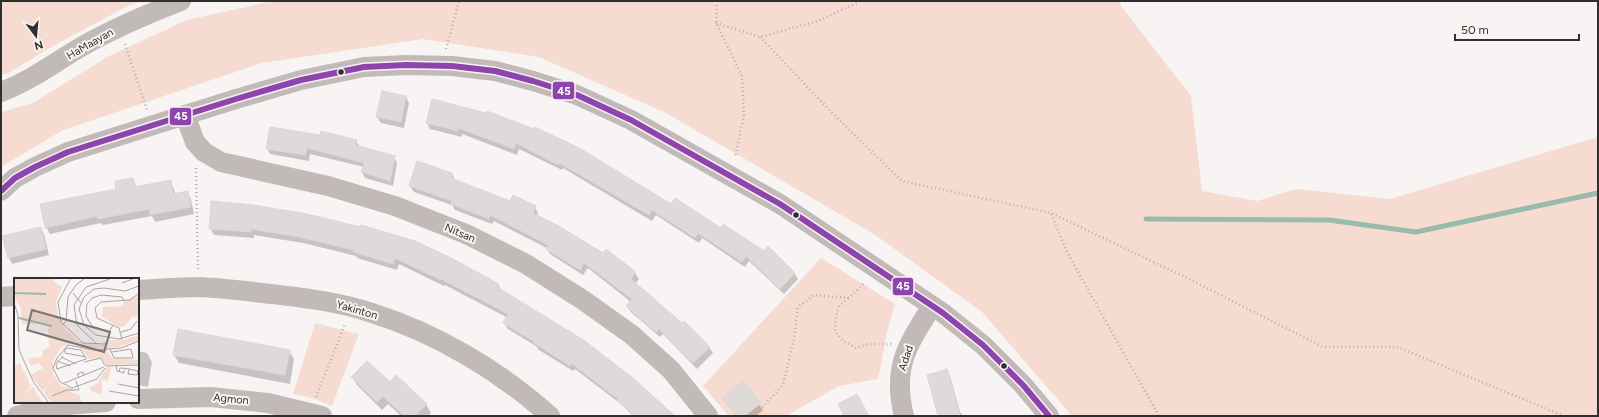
<svg xmlns="http://www.w3.org/2000/svg" width="1599" height="417" font-family="Figtree,sans-serif">
<style>
.green{fill:#f5dbd0}
.shadow{fill:#0003}
.lines{fill:none;stroke-linecap:round;stroke-linejoin:round}
.stream{stroke:#99bbae;stroke-width:5}
.building{fill:#dddad9;stroke:#dad7d6}
.path{stroke:#b5b0ae;stroke-width:2.5;stroke-dasharray:1 3;stroke-linecap:butt}
.minor{stroke:#c2bab8;stroke-width:20}
.bus-1-casing{stroke:#faf3f1;stroke-width:9}
.bus-1{stroke:#8e44ad;stroke-width:6}
.bus-dot{fill:#312f2e;stroke:#faf3f1;stroke-width:1.5}
.labels{text-anchor:middle;dominant-baseline:central;stroke-width:4;stroke-linejoin:round;paint-order:stroke}
.street-label{font-size:11px;fill:#312f2e;stroke:#faf3f1}
.inset-river{fill:none;stroke:#99bbae;stroke-width:2}
.inset-road{fill:none;stroke:#a8a5a4;stroke-width:1}
.view{fill:#777473;fill-opacity:0.15;stroke:#777473;stroke-width:2}
.inset-edge{fill:none;stroke:#312f2e;stroke-width:2}
.line-badge{stroke:#faf3f1;stroke-width:1.5}
.badge-label{font-size:11px;text-anchor:middle;font-weight:bold;fill:#fff}
</style>
<rect width="100%" height="100%" fill="#f8f4f3"/>
<g class="green">
<polygon points="1,1 142,1 128,6 51,47 7,74 1,74"/>
<polygon points="273,1 1120,1 1121,6 1191,96 1202,191 1257,201 1296,189 1390,199 1598,137 1598,416 1072,416 982,312 874,234 664,112 539,57 423,39 262,63 63,130 1,167 1,112 33,103 109,56 187,20"/>
<polygon points="821,258 895,304 887,332 878,379 839,386 786,416 729,416 703,386"/>
<polygon points="315,323 359,334 332,406 312,398 293,394"/>
</g>
<g class="shadow">
<polygon points="406,97 409,103 404,128 381,123 377,117"/>
<polygon points="433,100 672,205 721,229 794,273 798,279 784,294 749,261 745,267 702,238 699,243 656,215 652,221 563,168 562,170 519,149 517,155 462,134 462,137 430,129 427,123"/>
<polygon points="356,141 360,147 394,157 397,163 393,186 365,178 362,172 364,167 310,154 309,161 270,154 267,148"/>
<polygon points="452,174 455,180 511,202 535,207 538,213 537,216 635,273 639,279 635,284 709,347 713,353 697,369 663,334 660,337 631,312 627,306 631,302 588,268 583,275 550,254 547,248 494,221 492,224 455,210 452,205 414,192 410,186"/>
<polygon points="133,179 137,188 170,182 174,189 175,194 187,192 191,199 194,214 155,222 152,216 103,225 101,223 50,234 46,227 117,190"/>
<polygon points="212,202 498,285 502,291 670,416 633,416 621,404 575,369 573,371 539,350 536,346 508,329 504,323 508,318 445,285 444,286 399,264 397,270 357,258 356,256 303,243 254,235 254,238 214,235 210,228"/>
<polygon points="40,228 44,234 49,255 12,264 9,258 4,237"/>
<polygon points="138,351 147,353 152,362 148,387 138,385"/>
<polygon points="289,351 294,359 290,384 179,363 174,355"/>
<polygon points="946,370 950,376 960,412 963,416 938,416"/>
<polygon points="352,377 390,383 426,404 431,413 428,416 401,416 388,404 382,410 358,386"/>
<polygon points="743,383 763,410 756,416 737,416 723,398"/>
</g>
<g class="lines">
<polyline class="stream" points="1146,219 1329,220 1416,232 1598,193"/>
</g>
<g class="building">
<polygon points="382,91 406,96 401,122 376,117"/>
<polygon points="432,99 486,113 487,111 534,129 535,127 581,149 671,204 675,198 721,228 723,224 764,251 768,246 795,273 780,289 746,256 742,262 698,233 695,238 652,210 649,215 559,163 558,165 516,143 514,149 459,128 458,131 426,123"/>
<polygon points="270,127 320,135 321,131 357,140 355,145 395,156 390,181 361,172 364,163 307,148 305,155 266,149"/>
<polygon points="417,161 452,173 451,178 510,201 513,195 536,206 533,213 557,225 603,253 606,249 636,272 631,279 682,323 684,321 710,347 693,363 659,329 656,332 626,306 632,299 584,263 580,270 546,249 548,245 490,215 489,219 451,204 452,201 409,186"/>
<polygon points="133,178 135,187 171,180 173,194 188,191 191,207 150,215 149,209 98,219 97,216 45,228 40,204 116,189 115,181"/>
<polygon points="211,201 253,205 307,214 360,227 361,225 415,241 451,258 499,284 497,287 585,341 634,379 675,416 635,416 617,400 618,399 571,363 570,366 534,343 535,342 503,323 508,314 441,279 441,280 395,258 393,264 353,252 353,250 299,237 251,229 251,232 209,229"/>
<polygon points="41,227 46,249 8,258 2,236"/>
<polygon points="178,329 290,350 285,375 173,355"/>
<polygon points="367,361 390,382 396,375 427,404 415,416 404,416 383,396 377,402 351,377"/>
<polygon points="947,369 960,416 938,416 927,375"/>
<polygon points="743,381 761,403 745,416 737,416 722,398"/>
<polygon points="857,394 869,416 844,416 838,404"/>
</g>
<g class="lines">
<g class="path">
<polyline points="717,1 716,23 742,76 744,115 735,158"/>
<polyline points="716,23 760,37 818,21 861,1"/>
<polyline points="760,37 835,116 902,181 1051,213 1189,279 1323,347 1397,347 1564,416"/>
<polyline points="125,44 147,110"/>
<polyline points="446,49 459,1"/>
<polyline points="196,168 198,269"/>
<polyline points="1051,214 1068,254 1159,416"/>
<polyline points="848,298 839,306 836,317 835,331 843,341 856,348 868,344 892,344"/>
<polyline points="316,397 345,324"/>
<polyline points="754,416 783,385 794,338 798,307 814,295 849,298 865,282"/>
</g>
<g class="minor">
<path d="M1 92C28 82 51 65 76 50 109 30 145 15 181 1"/>
<polyline points="185,115 195,142 204,152 221,162 328,186 395,206 466,234 526,264 583,300 632,335 671,370 708,416"/>
<polyline points="1,191 15,178 35,167 68,152 236,99 301,80 364,67 406,65 452,66 495,71 533,81 577,95 631,120 780,204 943,313 983,345 1023,385 1049,416"/>
<path d="M138 290C158 289 179 287 199 287 223 288 247 291 271 294 305 298 340 302 372 313 436 333 500 371 550 416"/>
<polyline points="1,297 15,296"/>
<polyline points="138,399 211,397 268,403 322,416"/>
<polyline points="17,416 54,406 106,402"/>
<path d="M904 416C892 367 907 346 932 306"/>
</g>
<g class="bus-1-casing">
<polyline id="bus-1" points="1,191 15,178 35,167 68,152 236,99 301,80 364,67 406,65 452,66 495,71 533,81 577,95 631,120 780,204 943,313 983,345 1023,385 1049,416"/>
</g>
<use href="#bus-1" class="bus-1"/>
</g>
<g class="bus-dot">
<circle cx="341" cy="72" r="3.5"/>
<circle cx="796" cy="215" r="3.5"/>
<circle cx="1004" cy="366" r="3.5"/>
</g>
<g class="labels">
<g class="street-label">
<text transform="translate(90 44) rotate(-30)">HaMaayan</text>
<text transform="translate(460 233) rotate(23)">Nitsan</text>
<text transform="translate(357 310) rotate(16)">Yakinton</text>
<text transform="translate(906 358) rotate(-72)">Adad</text>
<text transform="translate(231 399) rotate(5)">Agmon</text>
</g>
</g>
<g transform="translate(14 278)">
<rect width="125" height="125" fill="#f8f4f3"/>
<path d="M19 0H41L39 3 48 9 42 24 44 39 51 51 65 64 89 67 97 62 113 61 125 57V62L104 69 81 71 57 65 47 70 39 83V96L47 108 60 111 56 114 65 117 68 125H38L31 116 32 109H36H31L30 116 17 97 29 90 25 85 17 88 14 83 15 80 28 79 29 72 35 69 34 49 25 46H8L7 31 0 17V1ZM125 17V38L118 39 111 48 105 49 88 39 89 29 109 28V24ZM68 71H92L98 80 125 82V86L92 87 87 80 74 81ZM6 85 17 108 9 117 19 109 29 125H0V89ZM93 89H97L94 103 88 102V117L77 113 76 109 83 106Z" fill="#f5dbd0"/>
<path class="inset-river" d="M0 15 32 16M5 40 38 48"/>
<path class="inset-road" d="M57 0 44 24 47 44 69 65 91 66 95 60M108 5 121 0M125 8 111 13 90 10 80 11 70 19 65 31 70 47 82 57 105 61 125 55M59 15 67 25M0 25 4 37 5 72 20 105 35 125M49 47 52 43 54 19 62 7 71 0M99 47 95 54 78 48 72 38 73 26 78 20 87 17 108 19 110 23M107 54 117 51 123 43M108 61 105 50 83 40 81 30 87 24 116 22 125 15M83 66 63 47 60 27 72 9 96 1M96 71 100 80H119L117 71 98 74M51 75 72 79M49 78 42 86 43 91 72 81 67 72 52 70 50 75M47 79 62 86M43 83 57 88M70 84 87 80 91 88M102 87 103 93 110 95V92M92 88 125 87M91 90 83 101 58 110 46 104 39 90 43 80 54 67 80 72 107 70 125 63M105 94 106 90 115 91 124 93 123 97 114 96 115 91M65 99 63 96 69 94 70 97M48 106 90 89M104 106 125 110M95 113 125 118M38 118 53 112H65L62 103"/>
<path class="view" d="M18 32 96 54 90 74 13 52Z"/>
<rect width="125" height="125" class="inset-edge"/>
</g>
<g class="line-badge">
<rect x="552" y="81" width="23" height="19" rx="4" fill="#8e44ad"/>
<rect x="169" y="107" width="23" height="19" rx="4" fill="#8e44ad"/>
<rect x="892" y="277" width="22" height="19" rx="4" fill="#8e44ad"/>
</g>
<g class="badge-label">
<text x="564" y="95">45</text>
<text x="181" y="120">45</text>
<text x="903" y="290">45</text>
</g>
<rect width="1599" height="417" fill="none" stroke="#312f2e" stroke-width="4"/>
<g transform="translate(36 36) rotate(164)" stroke="#faf3f1" stroke-width="3" paint-order="stroke">
<path d="M0-3L7 15L0 10L-7 15Z" fill="#312f2e"/>
<text y="-6" font-size="11" font-weight="bold" text-anchor="middle" fill="#312f2e">N</text>
</g>
<path d="M1455 34v6h124v-6" fill="none" stroke="#312f2e" stroke-width="2"/>
<text x="1461" y="34" font-size="12" fill="#312f2e" stroke="#faf3f1" stroke-width="3" paint-order="stroke">50 m</text>
</svg>
